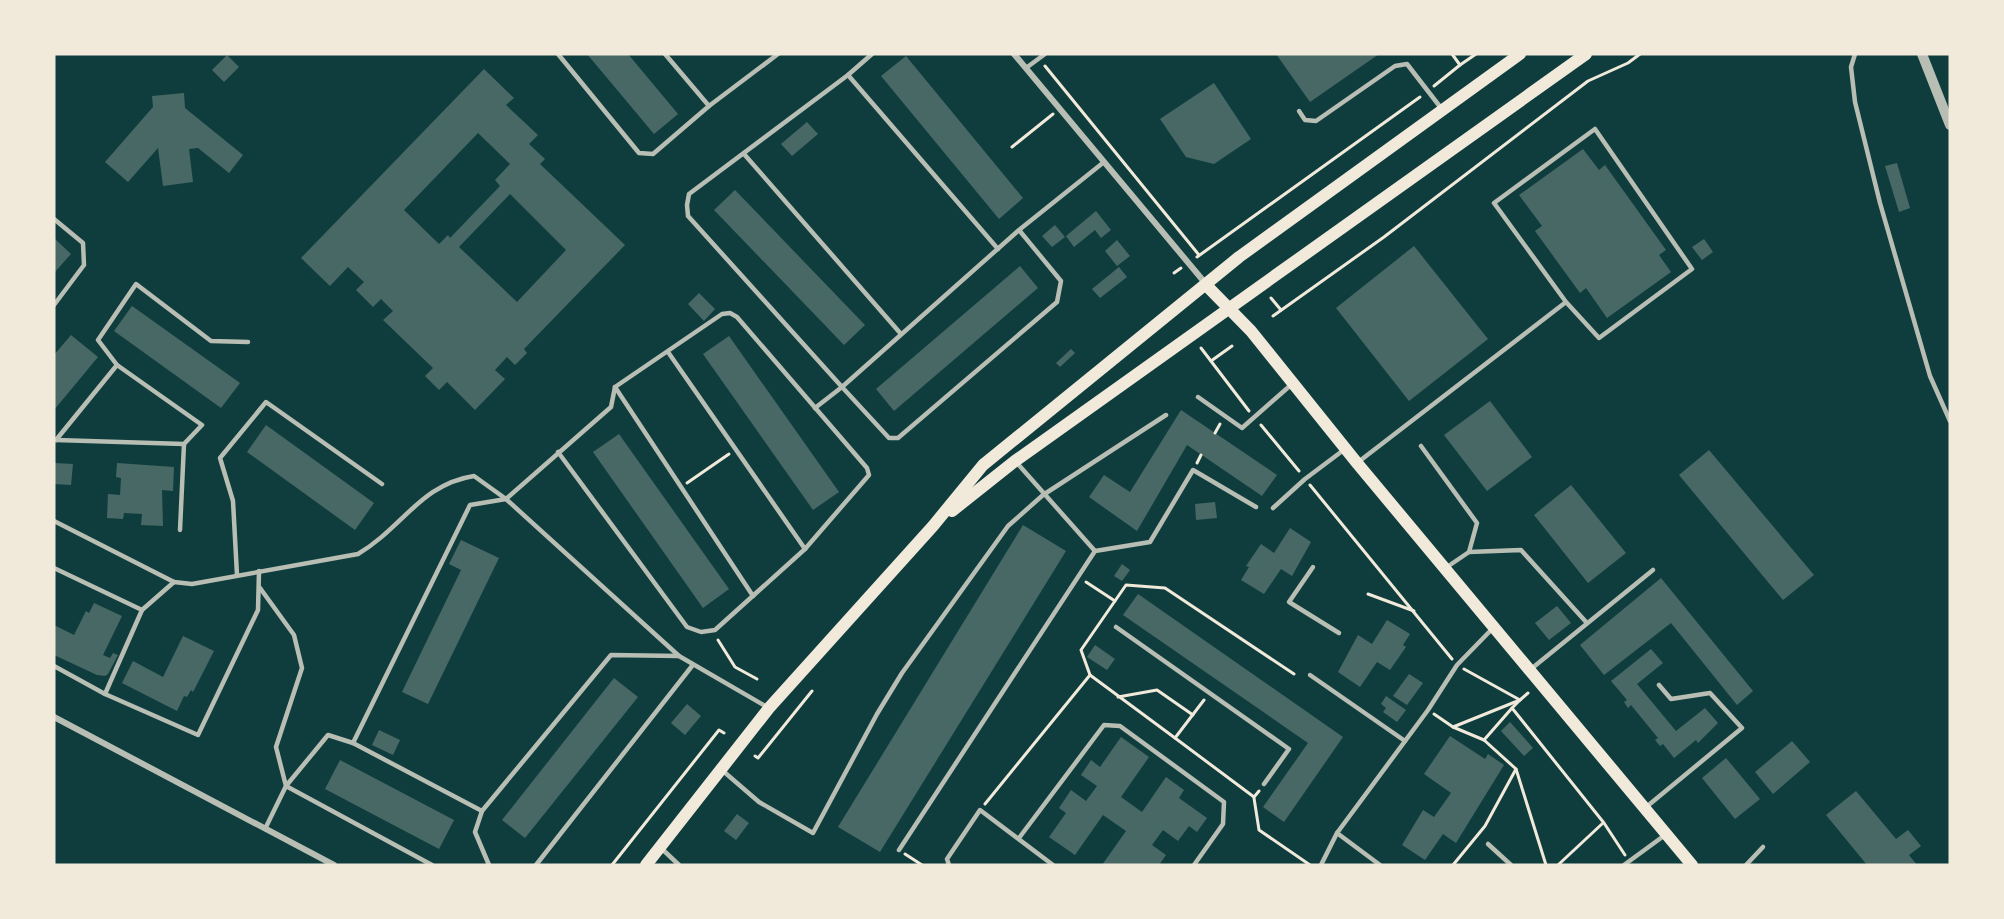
<svg xmlns="http://www.w3.org/2000/svg" width="2004" height="919" font-family="'Alegreya Sans',sans-serif">
<style>
.building{fill:#486865;fill-rule:evenodd}
.lines{fill:none;stroke-linecap:round;stroke-linejoin:round}
.path{stroke:#f1e9da;stroke-width:3}
.service{stroke:#b8beb3;stroke-width:4.5}
.minor{stroke:#b8beb3;stroke-width:6}
.tertiary{stroke:#b8beb3;stroke-width:10}
.secondary{stroke:#f1e9da;stroke-width:12}
</style>
<rect width="100%" height="100%" fill="#0f3d3e"/>
<g class="building">
<polygon points="587,54 628,54 678,114 654,134"/>
<polygon points="1276,54 1379,54 1310,102"/>
<polygon points="227,55 239,67 224,82 212,70"/>
<polygon points="906,56 1023,198 999,219 881,76"/>
<path d="M484 69 514 98 506 105 538 135 529 144 545 159 540 164 625 245 524 349 527 353 515 365 507 357 495 370 505 379 475 410 447 382 439 390 425 376 433 368 383 320 393 311 381 299 373 307 356 290 364 282 348 267 330 286 301 258ZM478 133 510 164 495 180 500 186 450 238 448 235 439 244 404 210ZM510 194 566 250 517 302 459 247Z"/>
<polygon points="1214,83 1251,139 1214,164 1186,157 1160,119"/>
<polygon points="184,93 185,108 243,155 229,173 198,148 189,149 193,182 163,186 158,148 128,182 105,162 153,107 152,96"/>
<polygon points="807,122 818,134 792,156 781,144"/>
<polygon points="1583,149 1599,170 1605,165 1666,250 1659,255 1671,272 1607,318 1586,288 1580,293 1535,231 1542,226 1519,195"/>
<polygon points="1897,163 1910,208 1899,212 1885,166"/>
<polygon points="735,190 865,325 844,345 714,210"/>
<polygon points="1096,211 1111,230 1101,238 1095,230 1074,247 1066,236"/>
<polygon points="1055,225 1065,237 1052,247 1042,236"/>
<polygon points="54,238 71,254 54,273"/>
<polygon points="1704,239 1713,252 1702,260 1692,247"/>
<polygon points="1117,240 1130,256 1117,266 1105,251"/>
<polygon points="1414,246 1488,339 1409,401 1336,308"/>
<polygon points="1020,266 1038,288 894,411 876,389"/>
<polygon points="1119,267 1127,277 1100,298 1092,289"/>
<polygon points="699,293 715,309 704,321 688,304"/>
<polygon points="132,306 240,383 221,408 114,331"/>
<polygon points="71,335 98,357 54,410 54,355"/>
<polygon points="729,336 839,492 813,510 703,354"/>
<polygon points="1071,349 1075,353 1060,367 1056,363"/>
<polygon points="1490,401 1532,457 1487,491 1444,435"/>
<polygon points="1181,410 1277,475 1262,496 1187,445 1137,531 1089,497 1104,475 1130,492"/>
<polygon points="266,425 374,503 355,530 247,452"/>
<polygon points="619,434 729,589 703,608 593,452"/>
<polygon points="1709,450 1814,575 1783,600 1679,475"/>
<polygon points="55,463 73,464 71,485 54,484"/>
<polygon points="117,463 174,467 173,491 162,490 163,526 141,525 142,514 124,513 123,519 107,518 108,494 120,495 121,478 116,477"/>
<polygon points="1571,485 1626,553 1588,583 1534,515"/>
<polygon points="1215,502 1217,518 1196,520 1195,504"/>
<polygon points="1023,525 1066,551 880,852 838,827"/>
<polygon points="1290,528 1311,542 1292,576 1281,569 1264,594 1241,580 1249,567 1246,566 1261,544 1274,553"/>
<polygon points="461,540 499,558 428,704 402,692 461,570 449,564"/>
<polygon points="1122,564 1130,570 1122,581 1114,576"/>
<polygon points="1661,578 1753,691 1737,705 1671,623 1604,675 1580,645"/>
<polygon points="1138,594 1343,737 1284,822 1263,807 1308,743 1123,615"/>
<polygon points="94,603 122,616 103,655 110,658 113,653 118,655 108,674 105,676 97,675 54,655 54,625 74,635 86,611 89,613"/>
<polygon points="1557,606 1571,623 1549,640 1535,623"/>
<polygon points="1387,620 1410,634 1403,645 1406,647 1390,670 1377,662 1360,687 1338,672 1358,635 1372,644"/>
<polygon points="183,636 214,651 193,692 191,690 187,697 184,696 177,711 122,683 133,661 163,677"/>
<polygon points="1095,645 1115,659 1107,670 1087,657"/>
<polygon points="1651,649 1663,663 1637,684 1676,731 1705,708 1718,723 1698,743 1696,740 1674,758 1663,744 1660,746 1655,740 1658,738 1631,705 1628,708 1624,702 1627,700 1611,681"/>
<polygon points="1409,674 1423,683 1407,705 1393,696"/>
<polygon points="614,678 638,697 525,838 502,820"/>
<polygon points="1386,696 1406,710 1397,722 1383,712 1386,708 1381,704"/>
<polygon points="687,704 701,716 685,735 671,723"/>
<polygon points="1510,722 1533,748 1524,756 1501,731"/>
<polygon points="379,730 400,740 393,755 372,745"/>
<polygon points="1450,736 1485,759 1488,754 1504,765 1456,843 1443,834 1425,860 1402,845 1423,810 1434,817 1451,793 1424,774"/>
<polygon points="1121,737 1149,757 1121,797 1142,812 1166,777 1184,790 1179,798 1207,818 1197,832 1189,826 1178,841 1163,830 1152,845 1166,855 1159,865 1102,865 1126,831 1103,815 1075,855 1049,837 1066,813 1059,808 1071,790 1086,801 1097,786 1081,775 1091,760 1100,767"/>
<polygon points="1792,741 1810,762 1773,794 1755,772"/>
<polygon points="1726,758 1760,799 1735,819 1702,778"/>
<polygon points="340,760 454,820 439,849 325,789"/>
<polygon points="1856,791 1896,839 1908,830 1921,846 1909,855 1917,865 1867,865 1826,815"/>
<polygon points="737,814 749,823 736,840 724,831"/>
</g>
<g class="lines">
<g class="path">
<polyline points="1460,65 1476,54"/>
<polyline points="1045,66 1199,255"/>
<polyline points="1434,86 1460,65 1452,54"/>
<polyline points="1012,147 1053,114"/>
<polyline points="1197,257 1420,97"/>
<polyline points="1174,273 1181,268"/>
<polyline points="1271,298 1281,310"/>
<polyline points="1273,316 1384,237 1588,81 1628,63 1640,54"/>
<polyline points="1201,348 1249,411"/>
<polyline points="1211,361 1232,346"/>
<polyline points="1261,425 1299,471"/>
<polyline points="1215,433 1220,424"/>
<polyline points="1197,463 1201,455"/>
<polyline points="687,483 729,454"/>
<polyline points="1310,485 1452,659"/>
<polyline points="1086,582 1115,601"/>
<polyline points="1368,594 1414,611"/>
<polyline points="718,640 735,667 757,679"/>
<polyline points="1464,669 1520,700 1512,708 1604,823 1625,855"/>
<polyline points="1090,675 1081,650 1126,585 1165,588 1294,674"/>
<polyline points="1118,697 1157,690 1193,715"/>
<polyline points="1434,714 1453,727"/>
<polyline points="1175,738 1254,797 1259,791"/>
<polyline points="1484,740 1512,708"/>
<polyline points="755,756 758,758 812,691"/>
<polyline points="1516,769 1546,865"/>
<polyline points="1254,798 1259,830 1310,865"/>
<polyline points="985,804 1090,675 1175,738 1204,700"/>
<polyline points="905,854 922,865"/>
<polyline points="612,865 719,730 724,733"/>
<polyline points="1453,865 1485,826 1516,769 1484,740 1453,727 1520,700 1528,693"/>
<polyline points="1558,865 1603,823"/>
</g>
<g class="service">
<polyline points="558,54 639,153 653,154 709,106 778,54"/>
<polyline points="665,54 709,106"/>
<polyline points="1855,54 1851,67 1855,102 1880,203 1930,376 1950,421"/>
<polyline points="1026,68 1045,54"/>
<polyline points="848,75 998,249"/>
<polyline points="1299,111 1305,120 1316,121 1395,66 1407,64 1441,108"/>
<polyline points="744,154 901,334"/>
<polyline points="54,219 83,243 84,265 54,305"/>
<polyline points="1019,230 1061,281 1057,302 898,438 889,438 842,387 1019,230 1104,162"/>
<polyline points="668,352 805,549"/>
<polyline points="615,387 753,596"/>
<polyline points="1198,397 1242,428 1292,384"/>
<polyline points="815,408 842,387 688,216 687,205 689,194 848,75 872,54"/>
<polyline points="56,440 184,444"/>
<polyline points="56,440 117,365"/>
<polyline points="1421,446 1477,523 1469,552"/>
<polyline points="1357,463 1566,302 1494,203 1595,129 1692,269 1599,338 1566,302"/>
<polyline points="1273,508 1305,479 1345,449"/>
<path d="M54 521 174 582 192 584 358 554C402 528 421 484 474 476L506 499 679 656 767 707"/>
<polyline points="180,530 184,444 202,425 117,365 98,340 136,284 211,341 248,342"/>
<polyline points="1095,551 1150,542 1193,470 1256,507"/>
<polyline points="1313,567 1289,602 1339,633"/>
<polyline points="1447,567 1469,552 1521,550 1587,623"/>
<polyline points="54,568 142,610 174,582"/>
<polyline points="237,575 233,501 220,458 266,402 382,484"/>
<polyline points="260,588 294,635 302,668 276,747 286,786 265,829"/>
<polyline points="1116,627 1289,749 1264,784"/>
<polyline points="54,666 105,694 198,735 258,610 259,571"/>
<polyline points="1531,669 1653,570"/>
<polyline points="1310,675 1405,741"/>
<polyline points="105,694 142,610"/>
<polyline points="353,743 470,505 506,499 611,407 615,387 722,314 730,313 737,317 867,468 869,475 805,549 715,630 701,632 687,627 558,452"/>
<polyline points="723,771 759,802 813,833 877,714 902,673 1008,526 1043,495 1166,415"/>
<polyline points="1645,808 1742,728 1710,693 1671,699 1659,685"/>
<polyline points="482,811 475,832 489,865"/>
<polyline points="1337,833 1380,865"/>
<polyline points="1019,838 1104,725 1120,726 1224,802 1223,824 1194,865"/>
<polyline points="1488,844 1511,865"/>
<polyline points="661,848 679,865"/>
<polyline points="899,850 1095,551 1017,463"/>
<polyline points="432,865 286,786 328,735 353,743 482,811 611,655 679,656"/>
<polyline points="536,865 692,666"/>
<polyline points="949,865 947,859 980,810 1053,865"/>
<polyline points="1321,865 1337,833 1428,710 1457,665 1493,628"/>
<polyline points="1624,865 1665,835"/>
<polyline points="1746,865 1763,847"/>
</g>
<g class="minor">
<polyline points="1014,54 1206,284"/>
<polyline points="54,717 334,865"/>
</g>
<polyline class="tertiary" points="1922,54 1950,125"/>
<g class="secondary">
<polyline points="1206,285 1251,331 1357,463 1692,865"/>
<polyline points="952,511 1015,461 1586,54"/>
<polyline points="646,865 769,708 933,526 983,465 1239,257 1520,54"/>
</g>
</g>
<rect width="2004" height="919" fill="none" stroke="#f1e9da" stroke-width="111"/>
</svg>
